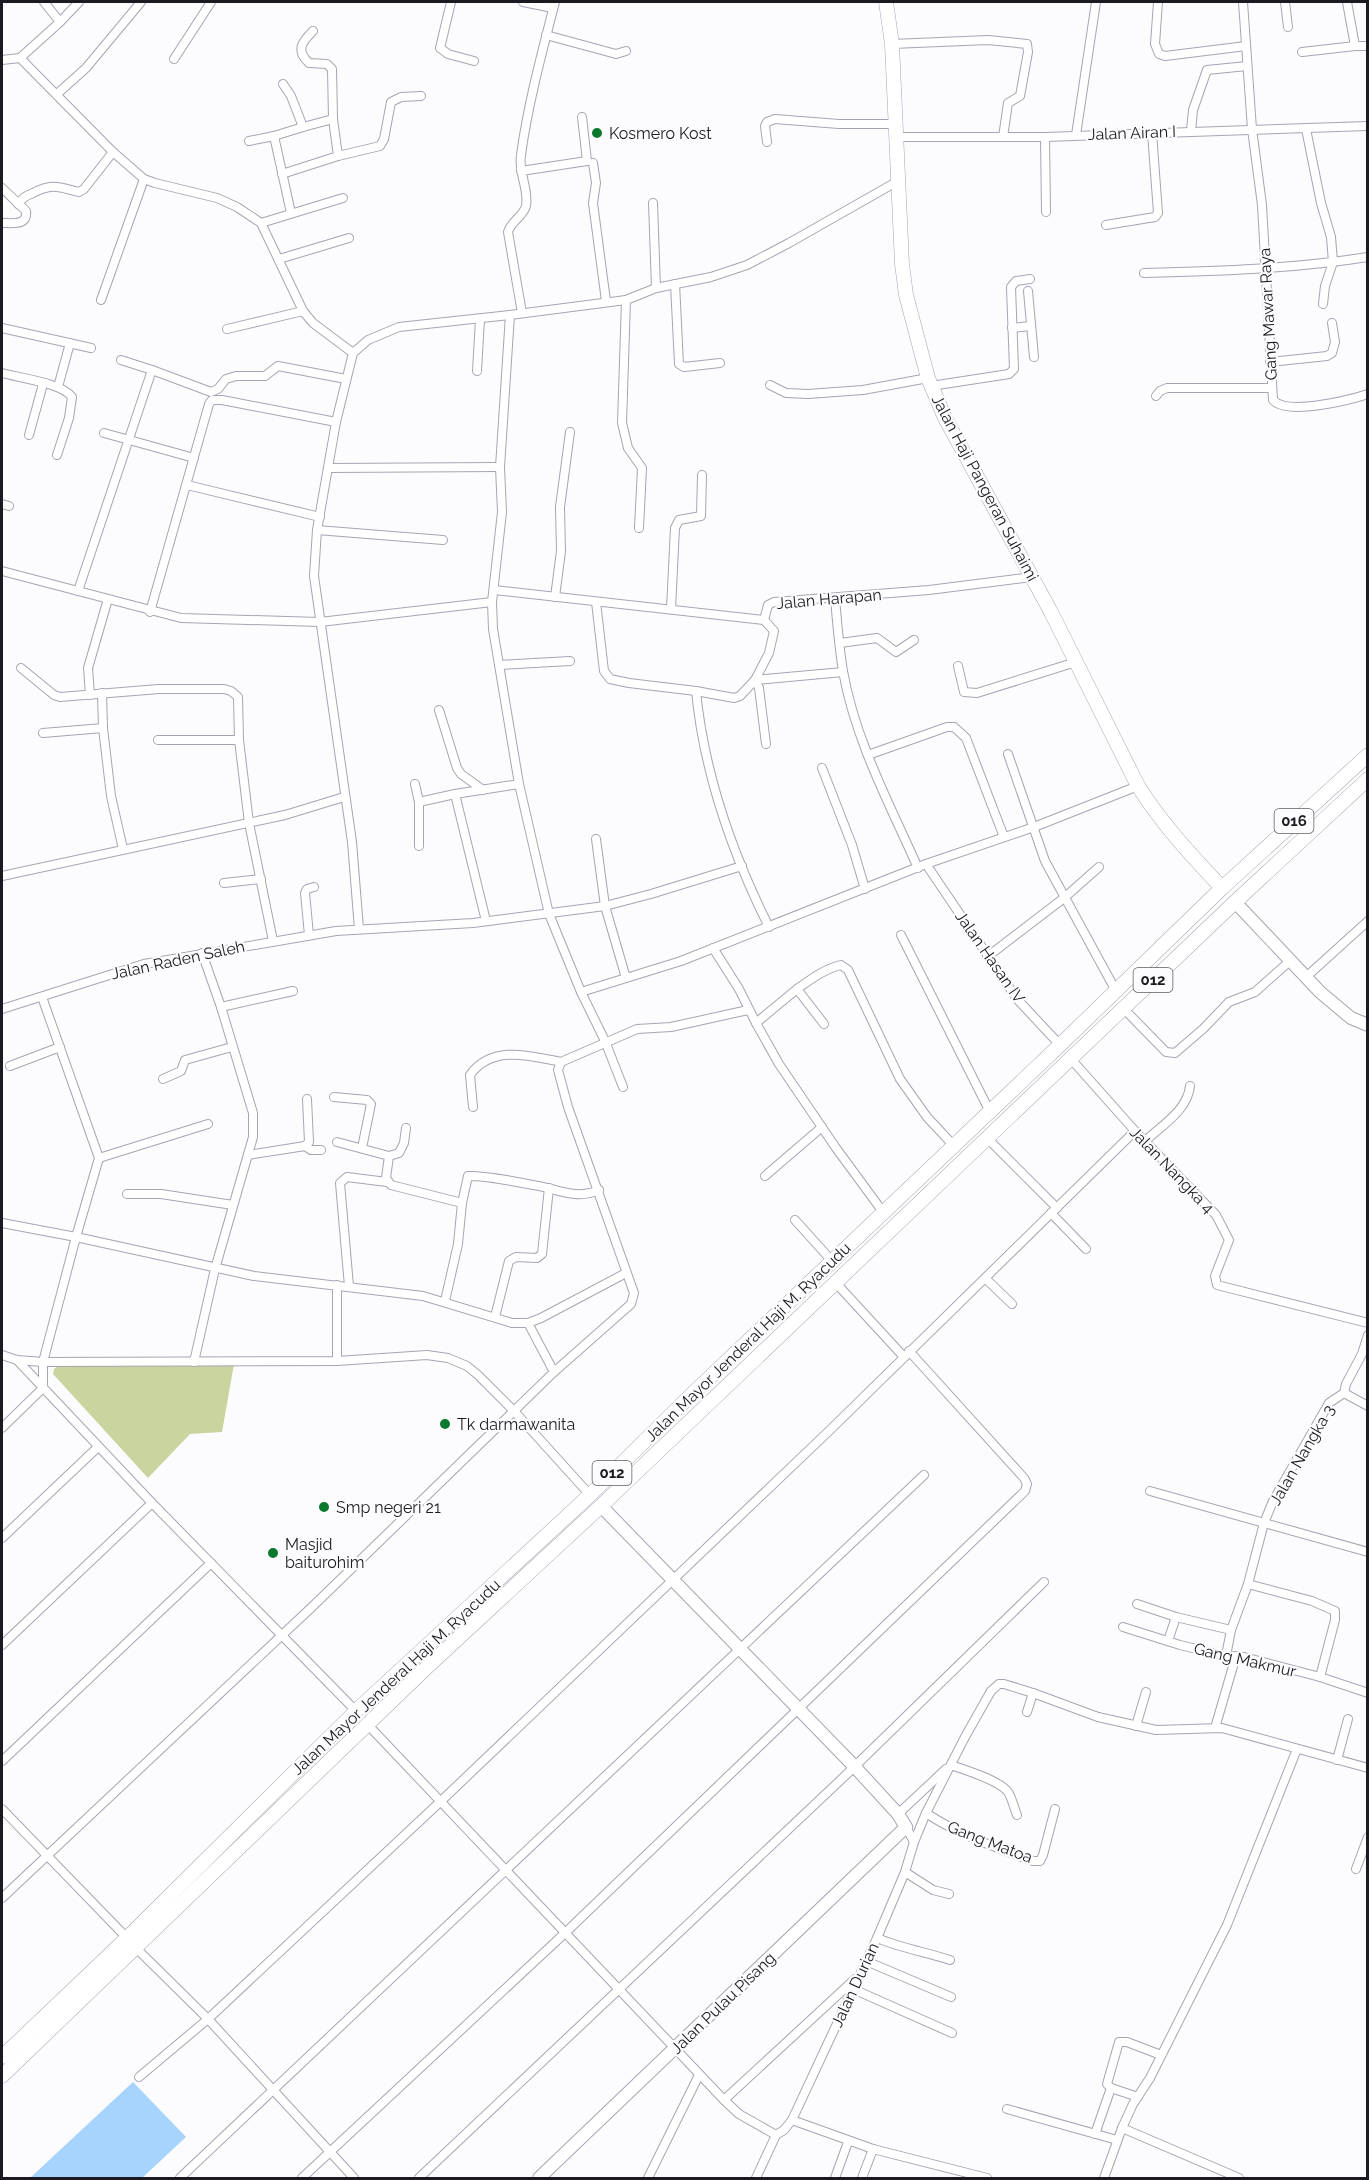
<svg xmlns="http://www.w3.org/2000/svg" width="1369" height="2180" font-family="Raleway,sans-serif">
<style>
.green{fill:#cad49f}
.water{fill:#a7d4fc}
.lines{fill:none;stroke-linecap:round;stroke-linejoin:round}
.street-casing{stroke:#a8a4b3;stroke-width:10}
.secondary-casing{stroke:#a8a4b3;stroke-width:14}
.primary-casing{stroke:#a8a4b3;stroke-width:15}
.street{stroke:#fff;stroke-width:8}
.secondary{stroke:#fff;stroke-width:12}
.primary{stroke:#fff;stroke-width:14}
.poi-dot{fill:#0a792e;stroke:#fcfbfe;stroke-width:2}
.labels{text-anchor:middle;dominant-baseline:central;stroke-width:4.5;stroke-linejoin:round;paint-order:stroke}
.shield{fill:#fcfbfe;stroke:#5f5e63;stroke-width:1.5}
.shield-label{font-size:15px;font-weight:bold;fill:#1c1a20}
.poi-label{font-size:16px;fill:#1c1a20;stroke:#fcfbfe;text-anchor:start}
.street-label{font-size:16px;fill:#1c1a20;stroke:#fcfbfe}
</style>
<rect width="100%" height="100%" fill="#fcfbfe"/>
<polygon class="green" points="234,1364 222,1432 190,1434 148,1478 53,1374 54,1369 59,1365"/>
<polygon class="water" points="133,2082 186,2137 142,2178 30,2178"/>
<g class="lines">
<g class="street-casing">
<g id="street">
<polyline points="451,2 440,48 448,54 474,61"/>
<polyline points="523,2 553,8"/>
<polyline points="1158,2 1155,44 1159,54 1165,56 1246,46"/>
<path d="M1243 2 1252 129 1262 205 1273 400C1287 416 1349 400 1368 394"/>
<polyline points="1285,2 1288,27"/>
<polyline points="1347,2 1355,46 1368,46"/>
<polyline points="60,22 79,2"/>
<path d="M313 31C302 42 295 50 309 63L327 64 332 69 333 119"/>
<polyline points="546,35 616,54 626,51"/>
<polyline points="892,44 988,40 1027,44 1028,52 1020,96 1008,103 1003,137"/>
<polyline points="1302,52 1355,46"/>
<polyline points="20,58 113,152 144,179 155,183 217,198 237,207 261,223 303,311 313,323 353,353"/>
<polyline points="174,59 211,2"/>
<polyline points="2,60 20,58 60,22 44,2"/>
<polyline points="57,94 86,68 141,2"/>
<polyline points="1306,129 1321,203 1331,237 1333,262 1325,286 1323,304"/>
<polyline points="1191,131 1193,110 1207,70 1247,66"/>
<polyline points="1076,135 1096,2"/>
<polyline points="274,136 291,213"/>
<polyline points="896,137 1045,137 1368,126"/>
<polyline points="1045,137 1046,212"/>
<polyline points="249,141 274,136 303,127"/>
<polyline points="767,142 765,126 767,122 775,119 839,124 896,124"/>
<polyline points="338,156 380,146 384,139 391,102 401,97 421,96"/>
<polyline points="593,163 596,183 593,203 606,301"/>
<polyline points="521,171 587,161 582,117"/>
<polyline points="282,174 338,156 333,119 303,127 291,96 283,84"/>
<path d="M2 188 26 211C28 226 12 223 2 223"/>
<polyline points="653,203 656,288"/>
<path d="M18 204C22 198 26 196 33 193 53 183 58 187 79 192L84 189 113 152"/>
<polyline points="261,223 343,198"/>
<polyline points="1106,225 1155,217 1158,213 1152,133"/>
<polyline points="279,259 349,238"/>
<path d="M1144 273C1221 271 1291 269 1368 257"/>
<polyline points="675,284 679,364 684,367 720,363"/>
<polyline points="1028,291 1034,357"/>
<polyline points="101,300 144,179"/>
<polyline points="626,300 622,423 628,448 642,468 639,528"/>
<path d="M522 313 508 232C511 221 523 217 526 206 529 188 518 173 521 155 528 104 542 52 555 2"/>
<polyline points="510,315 500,467 502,512 492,602 493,629 519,784 549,914 581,992 605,1041 623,1087"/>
<polyline points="2,328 91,348"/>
<polyline points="1012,328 1031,326"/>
<polyline points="227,329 303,311"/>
<polyline points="121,360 152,370 211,392 218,389 226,379 236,376 265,376 278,366 346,379"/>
<polyline points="1270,362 1327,356 1332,353 1335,342 1332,323"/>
<polyline points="477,371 480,319"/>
<path d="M2 373C20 378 62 383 72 397L69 418 57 455"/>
<polyline points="770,385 786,393 808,394 863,390 928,378"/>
<polyline points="931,386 1009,374 1014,369 1011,287 1016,281 1030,279"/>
<polyline points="58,387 70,343"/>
<polyline points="1156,396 1160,391 1167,388 1271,388"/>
<polyline points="104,433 194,458"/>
<polyline points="29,435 43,384"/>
<polyline points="328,468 500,467"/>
<polyline points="187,485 320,517"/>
<polyline points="2,504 9,506"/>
<polyline points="317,530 443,540"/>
<polyline points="2,571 181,618 320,622 492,602"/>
<polyline points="494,590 764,620 768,605 774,602 929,590 1032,577"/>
<polyline points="78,591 152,370"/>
<polyline points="555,597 561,551 560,507 570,432"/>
<path d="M835 598C837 622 839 647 843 671 855 740 890 805 918 868"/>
<polyline points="596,602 604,671 610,679 629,683 696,691"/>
<polyline points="671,609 675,528 679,520 701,516 702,475"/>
<polyline points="150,612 209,404 212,400 222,400 336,422"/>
<polyline points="764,620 774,631 769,653 755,680 759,688 766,744"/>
<polyline points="840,643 877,638 896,652 914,640"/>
<polyline points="499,665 570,661"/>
<polyline points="958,666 964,692 977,693 1076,662"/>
<polyline points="21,668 54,695 60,697 159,689 224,689 231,691 238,697 239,740 249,823 273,941"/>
<polyline points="102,693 103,728"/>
<polyline points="90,695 88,668 108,599"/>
<polyline points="439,710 457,768 461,774 483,790"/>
<polyline points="43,733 103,728 111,796 123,849"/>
<polyline points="158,740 239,740"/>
<polyline points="1008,754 1045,861 1116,991"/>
<polyline points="868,755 947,727 954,727 966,738 1004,837"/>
<polyline points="822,768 852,845 865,889"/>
<polyline points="415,784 419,802 455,794"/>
<polyline points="419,802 419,846"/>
<polyline points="596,839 605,906 626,978"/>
<polyline points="926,864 1017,999 1060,1045"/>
<polyline points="2,876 285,815 344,797"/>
<polyline points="224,883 261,879"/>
<polyline points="486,921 455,794 519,784"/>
<path d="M769 927C732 853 704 773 696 691L734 698 740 696 755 680 843 672"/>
<polyline points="359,929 352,842 314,576 317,530 336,422 353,353 368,340 399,327 510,315 626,300 656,288 711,277 747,265 789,243 898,181"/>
<polyline points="309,935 305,893 307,889 314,887"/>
<polyline points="901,935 990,1112"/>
<polyline points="713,948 739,989 756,1023"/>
<polyline points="987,957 1064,898 1099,867"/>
<polyline points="1306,977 1368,921"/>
<path d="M797 989C810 980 824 969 841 965L848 970 900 1079 927 1117 954 1146"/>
<polyline points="581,992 681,961 926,864 1034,827 1138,786"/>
<polyline points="221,1007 293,991"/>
<polyline points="1123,1008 1166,1052 1175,1053 1203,1029 1229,1002 1255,992 1291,960"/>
<polyline points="2,1009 144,964 336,931 473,923 605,906 651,894 742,866"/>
<polyline points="824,1024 797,989 756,1023 779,1064 836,1148 883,1212"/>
<polyline points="1071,1059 1135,1131 1216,1215 1229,1240 1215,1276 1217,1285 1368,1323"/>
<polyline points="10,1066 60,1047"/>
<polyline points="163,1079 181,1071 185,1060 232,1047"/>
<polyline points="334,1097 367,1100 371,1104 362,1148"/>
<path d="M473 1107 470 1075C492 1044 531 1056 561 1062"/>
<polyline points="988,1139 1057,1208"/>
<polyline points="337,1142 389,1156 386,1178 391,1185 462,1203"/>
<path d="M1144 1142C1161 1126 1188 1110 1190 1086"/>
<polyline points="305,1146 309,1142 307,1099"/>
<polyline points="248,1155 305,1146 311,1150 321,1150"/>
<polyline points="389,1156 399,1153 404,1143 406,1128"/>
<polyline points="99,1158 208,1124"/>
<polyline points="765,1176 822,1127"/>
<polyline points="127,1194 161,1194 233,1205"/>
<polyline points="1051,1213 1086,1249"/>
<polyline points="795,1220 832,1261"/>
<polyline points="2,1223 76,1237 254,1276 423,1296 512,1323 528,1323 541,1318 626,1273"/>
<polyline points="986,1279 1012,1304"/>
<polyline points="835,1282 904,1357"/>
<polyline points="337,1285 337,1361"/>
<polyline points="349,1286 340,1183 347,1177 387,1182"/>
<path d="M445 1301 458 1244 462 1203 468 1176C488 1175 527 1184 548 1188 566 1193 580 1198 599 1190"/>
<polyline points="495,1317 509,1261 516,1257 537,1258 542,1254 549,1188"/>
<polyline points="528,1323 554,1372"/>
<polyline points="1368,1335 1362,1354 1346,1384 1344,1393 1368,1406"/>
<polyline points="2,1355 17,1360 43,1362 337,1361 427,1355 448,1358 467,1366 478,1375 514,1411 590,1495"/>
<polyline points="17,1360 152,1503 356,1711"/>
<polyline points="194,1362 215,1269 253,1137 253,1113 250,1103 221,1007 202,953"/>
<polyline points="2,1428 43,1388 43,1362 76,1237 99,1158 42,997"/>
<polyline points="1150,1491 1368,1552"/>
<polyline points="2,1538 98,1447"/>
<polyline points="1248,1584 1312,1601 1335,1611 1335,1620 1320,1677"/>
<polyline points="1137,1604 1176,1617 1231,1630"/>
<polyline points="1123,1627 1180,1645 1226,1656 1244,1657 1320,1677 1368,1693"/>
<polyline points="1168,1641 1176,1617"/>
<polyline points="2,1645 152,1503"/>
<polyline points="1226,1656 1231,1630 1248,1584 1264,1523 1273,1501 1329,1403 1344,1393"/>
<polyline points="1027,1712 1033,1693"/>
<polyline points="368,1725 724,2100 739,2114 776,2135"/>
<polyline points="1136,1726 1146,1692"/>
<polyline points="1215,1728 1236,1656"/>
<polyline points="1337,1760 1348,1719"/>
<polyline points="2,1761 211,1563"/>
<path d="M951 1765C965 1770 999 1780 1008 1792 1012 1798 1014 1808 1017 1815"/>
<polyline points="2,1809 127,1938"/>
<path d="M926 1813C959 1835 995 1847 1033 1861H1040L1043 1855 1055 1809"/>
<polyline points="898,1814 946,1769"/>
<polyline points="914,1842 926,1813 965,1737 991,1691 999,1684 1004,1684 1033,1693 1098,1717 1156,1730 1222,1728 1368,1768"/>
<polyline points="1356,1869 1368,1837"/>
<polyline points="905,1872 933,1890 949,1894"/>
<polyline points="2,1898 313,1606 554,1372 631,1304 634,1293 568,1107 558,1070 561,1062 637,1029 671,1027 748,1010"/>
<path d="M877 1938C901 1948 925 1952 950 1960"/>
<polyline points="136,1948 208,2019 354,2178"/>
<polyline points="866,1961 951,1997"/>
<polyline points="853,1989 952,2033"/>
<polyline points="139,2077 208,2019 440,1802 830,1430 1135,1131"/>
<polyline points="1138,2097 1111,2088 1107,2084 1119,2042 1127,2042 1161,2055"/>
<polyline points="724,2100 855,1979"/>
<polyline points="1007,2109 1117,2140"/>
<polyline points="792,2120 873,2149 987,2178"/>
<polyline points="1122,2128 1239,2178"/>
<polyline points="1095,2134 1111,2088"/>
<polyline points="776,2135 784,2130 792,2120 877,1938 905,1872 914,1842 906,1827"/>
<polyline points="180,2178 924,1475"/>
<polyline points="302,2178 565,1933 1025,1491 1027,1484 1024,1478 909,1351"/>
<polyline points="419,2178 848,1773 1044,1582"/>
<polyline points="648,2178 699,2075"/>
<polyline points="756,2178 776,2135"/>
<polyline points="835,2178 848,2142"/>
<polyline points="862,2178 873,2149"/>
<polyline points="1104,2178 1122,2128 1133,2104 1150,2078 1227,1925 1297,1749"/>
</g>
</g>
<g class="secondary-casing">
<g id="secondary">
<polyline points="1235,902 1320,992 1351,1018 1368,1025"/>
<polyline points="539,2178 906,1827 898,1814 854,1766 601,1506"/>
</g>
</g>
<g class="primary-casing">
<g id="primary">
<path d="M886 2 892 44 902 264 906 295 928 378 945 418 1051 612 1138 786C1162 824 1191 855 1222 888"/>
<polyline points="2,2057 127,1938 356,1711 590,1495 688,1398 1060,1045 1222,888 1368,755"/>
<polyline points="2,2076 426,1668 601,1506 1235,902 1368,779"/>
</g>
</g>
<use href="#street" class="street"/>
<use href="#secondary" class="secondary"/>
<use href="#primary" class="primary"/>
</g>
<g class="poi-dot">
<circle cx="597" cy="133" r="6"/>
<circle cx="445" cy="1424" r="6"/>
<circle cx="324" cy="1507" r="6"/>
<circle cx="273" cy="1553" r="6"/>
</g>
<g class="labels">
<g class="shield">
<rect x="1274.5" y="809" width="39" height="24" rx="4.5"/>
<rect x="1133.5" y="968" width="39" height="24" rx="4.5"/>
<rect x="592.5" y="1461" width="39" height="24" rx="4.5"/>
</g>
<g class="shield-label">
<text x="1294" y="821">016</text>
<text x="1153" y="980">012</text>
<text x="612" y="1473">012</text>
</g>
<g class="poi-label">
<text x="609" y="133">Kosmero Kost</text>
<text x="457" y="1424">Tk darmawanita</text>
<text x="336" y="1507">Smp negeri 21</text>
<text x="285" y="1544">Masjid<tspan x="285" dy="18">baiturohim</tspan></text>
</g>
<g class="street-label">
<text transform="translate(1132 133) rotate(-2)">Jalan Airan I</text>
<text transform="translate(1268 314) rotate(-93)">Gang Mawar Raya</text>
<text transform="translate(985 488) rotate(62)">Jalan Haji Pangeran Suhaimi</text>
<text transform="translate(829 599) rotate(-5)">Jalan Harapan</text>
<text transform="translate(990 957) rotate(55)">Jalan Hasan IV</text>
<text transform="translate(178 960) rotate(-12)">Jalan Raden Saleh</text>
<text transform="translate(1172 1170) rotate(46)">Jalan Nangka 4</text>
<text transform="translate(748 1342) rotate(-44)">Jalan Mayor Jenderal Haji M. Ryacudu</text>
<text transform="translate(1302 1455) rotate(-60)">Jalan Nangka 3</text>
<text transform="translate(1245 1660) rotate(13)">Gang Makmur</text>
<text transform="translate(396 1677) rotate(-43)">Jalan Mayor Jenderal Haji M. Ryacudu</text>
<text transform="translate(990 1842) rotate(21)">Gang Matoa</text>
<text transform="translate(855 1985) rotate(-65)">Jalan Durian</text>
<text transform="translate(723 2003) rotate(-44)">Jalan Pulau Pisang</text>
</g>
</g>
<rect width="1369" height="2180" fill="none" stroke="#1c1a20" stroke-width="6"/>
</svg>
